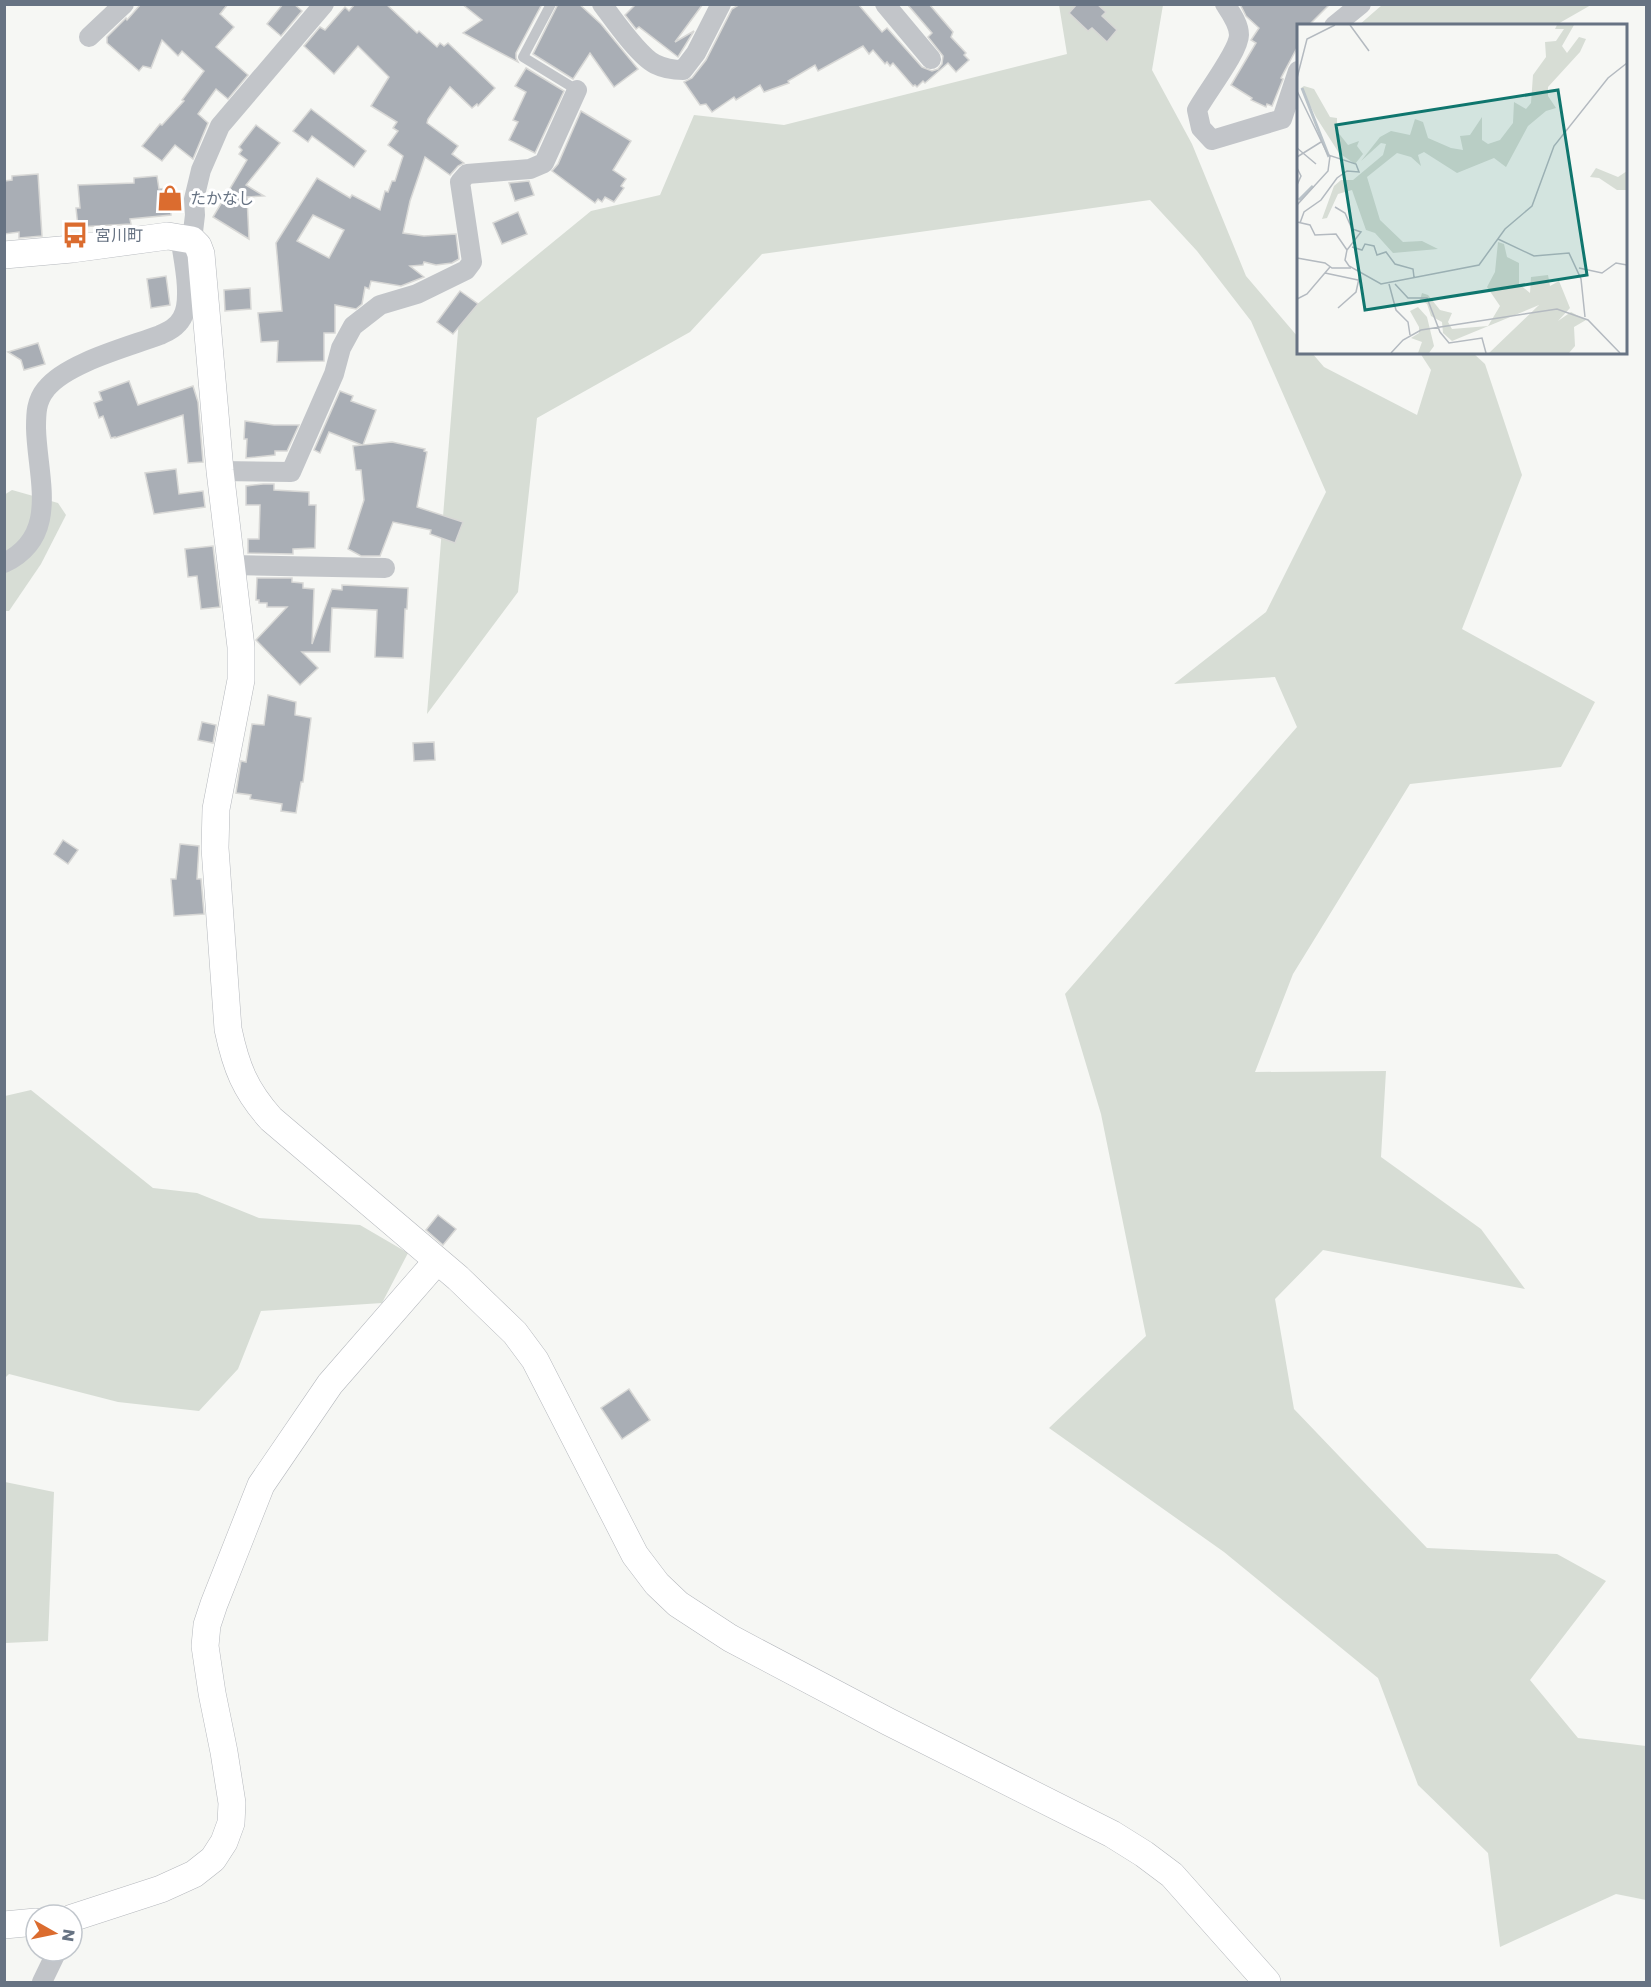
<svg xmlns="http://www.w3.org/2000/svg" width="1651" height="1987" font-family="Poppins,'Noto Sans JP',sans-serif">
<style>
.green{fill:#d7ddd5}
.building{fill:#a9aeb5;stroke:#d8d8d6;stroke-width:1.5;fill-rule:evenodd}
.lines{fill:none;stroke-linecap:round;stroke-linejoin:round}
.secondary-casing{stroke:#b5b8bd;stroke-width:28}
.lane{stroke:#c2c5c9;stroke-width:10}
.street{stroke:#c2c5c9;stroke-width:20}
.secondary{stroke:#fff;stroke-width:27}
.labels{text-anchor:middle;dominant-baseline:central;stroke-width:6;stroke-linejoin:round;paint-order:stroke}
.poi-label{font-size:16px;fill:#677383;stroke:#fff;text-anchor:start}
.inset-river{fill:none;stroke:#bac3c9;stroke-width:3}
.inset-road{fill:none;stroke:#b4bac0;stroke-width:1.5}
.view{fill:#0f766e;fill-opacity:0.15;stroke:#0f766e;stroke-width:3}
.inset-edge{fill:none;stroke:#677383;stroke-width:3}
</style>
<rect width="100%" height="100%" fill="#f6f7f4"/>
<g class="green">
<polygon points="1059,5 1163,5 1152,70 1192,144 1246,276 1298,337 1298,352 1312,353 1324,367 1417,415 1431,370 1420,353 1473,353 1485,364 1522,475 1462,629 1595,702 1561,767 1410,784 1293,974 1255,1072 1386,1071 1381,1157 1481,1229 1525,1289 1323,1250 1275,1299 1294,1409 1427,1548 1557,1554 1606,1581 1530,1680 1578,1738 1646,1746 1646,1900 1616,1894 1500,1947 1488,1853 1418,1785 1378,1678 1224,1552 1049,1428 1146,1336 1101,1114 1065,994 1297,727 1275,677 1174,684 1266,612 1326,492 1251,321 1197,251 1150,200 762,254 690,332 537,418 518,592 427,714 459,319 591,211 660,195 694,115 784,125 1067,54"/>
<polygon points="1382,5 1382,4 1591,5 1556,25 1359,25"/>
<polygon points="12,490 58,503 66,515 41,564 9,611 5,611 4,495"/>
<polygon points="31,1090 153,1188 197,1193 259,1218 360,1225 408,1253 382,1303 261,1311 238,1369 199,1411 118,1402 9,1374 5,1378 5,1096"/>
<polygon points="5,1482 54,1492 48,1641 5,1643"/>
</g>
<g class="building">
<polygon points="141,4 228,4 220,14 234,27 216,47 248,75 228,99 216,89 198,114 208,123 193,159 175,145 162,161 142,146 160,124 162,125 184,101 182,100 204,71 182,51 178,56 162,40 151,68 143,66 139,71 107,43 107,37 126,18 127,20"/>
<polygon points="283,4 294,4 302,11 281,36 267,24"/>
<path d="M355 4H386L417 33 419 31 437 47 440 43 444 46 448 43 495 88 478 106 477 104 472 108 450 87 428 119 427 123 458 146 452 154 464 163 458 166 450 175 425 157 410 201 403 233 424 236 456 234 459 259 452 263 436 265 424 262 423 265 410 266 424 277 401 286 371 281 369 289 365 287 362 304 356 309 335 305V333H324V361L277 362 278 341 261 342 258 313 282 311 276 243 317 178 350 198 352 195 380 210 385 191 388 192 392 181H395L403 156 388 145 398 131 393 128 397 122 371 106 389 77 358 46 334 74 304 46 320 27 325 30 345 7 349 11ZM313 215 344 230 329 258 297 241Z"/>
<polygon points="462,4 542,4 516,53 516,58 518,62 463,33 482,20"/>
<polygon points="558,4 579,4 601,24 638,69 614,87 590,53 573,79 533,54"/>
<polygon points="636,4 703,4 675,42 694,31 678,57 639,27 636,29 625,15"/>
<polygon points="740,4 858,4 882,32 887,28 922,67 932,71 938,69 942,64 943,56 928,37 932,33 907,4 929,4 953,32 951,37 966,53 964,55 969,60 956,72 948,63 925,83 923,81 917,87 915,85 913,86 893,63 890,66 887,62 885,64 873,50 869,54 863,46 818,71 815,65 788,81 789,83 764,92 760,85 736,100 734,97 712,112 706,104 700,105 684,82 692,78 706,60 732,9"/>
<polygon points="1077,4 1097,4 1106,12 1102,16 1117,30 1107,42 1092,28 1088,31 1069,13"/>
<polygon points="1240,4 1330,4 1308,26 1299,26 1299,44 1281,78 1283,79 1272,106 1267,104 1266,107 1251,100 1252,98 1231,85 1256,43 1251,40 1259,28 1246,16"/>
<polygon points="526,68 564,91 535,153 509,140 518,122 513,120 526,92 515,86"/>
<polygon points="311,109 366,151 354,167 312,136 308,142 293,131"/>
<polygon points="581,111 631,141 613,170 626,179 621,186 624,188 614,202 605,197 602,202 598,199 595,203 552,171 558,164"/>
<polygon points="256,125 280,143 246,185 264,196 247,197 249,239 213,217 247,160 239,154 242,150 239,147"/>
<polygon points="38,174 42,236 19,238 19,232 4,234 4,181 12,180 12,176"/>
<polygon points="157,176 159,189 169,188 171,215 130,219 131,224 78,227 76,208 80,208 78,185 134,183 134,178"/>
<polygon points="529,181 534,195 515,201 509,183"/>
<polygon points="518,212 527,234 502,244 493,223"/>
<polygon points="166,276 170,305 151,308 147,279"/>
<polygon points="250,288 251,309 225,311 224,290"/>
<polygon points="460,291 478,304 453,334 437,322"/>
<polygon points="38,343 45,364 24,370 21,360 8,352"/>
<polygon points="129,381 138,405 193,386 198,402 203,462 188,463 183,415 115,438 115,437 111,438 103,416 99,418 94,403 102,400 99,392"/>
<polygon points="340,391 353,396 351,401 376,410 363,445 392,442 425,449 424,451 427,452 417,507 463,522 455,543 430,534 431,530 393,522 380,556 361,556 348,549 364,500 361,470 356,470 353,446 362,445 329,432 320,453 314,450"/>
<polygon points="245,421 274,425 299,425 287,451 275,451 275,455 246,458 247,439 244,439"/>
<polygon points="176,469 179,494 203,491 205,507 154,514 145,473"/>
<polygon points="263,484 274,484 274,490 309,492 309,505 316,505 315,548 293,549 293,554 248,553 248,539 259,539 260,505 246,505 246,486"/>
<polygon points="213,546 220,607 201,609 197,576 188,577 185,549"/>
<polygon points="257,578 292,578 292,582 303,583 303,588 314,589 312,644 332,589 342,590 342,585 408,588 407,609 405,609 403,658 375,657 377,610 332,608 330,652 302,652 318,668 300,685 256,640 287,607 267,607 267,603 259,603 259,600 256,600"/>
<polygon points="268,695 296,702 295,715 311,718 303,782 301,782 296,813 281,811 282,804 250,799 251,795 236,793 241,761 246,762 252,724 264,725"/>
<polygon points="202,722 216,725 213,743 198,740"/>
<polygon points="434,742 435,760 414,761 413,743"/>
<polygon points="63,840 78,850 68,864 54,854"/>
<polygon points="180,844 199,846 197,879 201,879 204,914 174,916 171,879 176,879"/>
<polygon points="438,1215 456,1229 443,1245 426,1230"/>
<polygon points="629,1389 650,1420 622,1439 601,1408"/>
</g>
<g class="lines">
<g class="secondary-casing">
<g id="secondary">
<path d="M4 255 72 249 168 236 192 240 198 246 201 254 220 471 241 647V680L216 809 215 848 228 1029C236 1067 245 1090 271 1119L458 1278 515 1333 535 1360 635 1555 657 1584 678 1604 730 1638 889 1722 1112 1834 1144 1854 1172 1875 1267 1982"/>
<polyline points="72,1918 161,1889 194,1874 213,1859 224,1842 231,1823 232,1803 224,1752 212,1693 205,1646 207,1625 214,1604 261,1485 330,1384 437,1261"/>
<polyline points="4,1925 36,1922"/>
</g>
</g>
<polyline class="lane" points="551,4 523,57 577,90"/>
<g class="street">
<path d="M602 4C614 20 639 56 655 64 665 69 673 70 683 70L696 53 721 4"/>
<polyline points="885,4 931,59"/>
<path d="M1225 4C1231 13 1239 24 1239 35 1239 51 1206 93 1197 110L1201 128 1212 140 1282 119 1298 71"/>
<polyline points="1334,26 1361,4"/>
<polyline points="89,37 124,4"/>
<polyline points="192,240 195,215 194,199 201,170 220,126 324,4"/>
<polyline points="220,471 291,472 334,374 341,348 353,326 380,305 417,294 466,270 472,262 460,182 467,174 530,169 544,163 577,90"/>
<path d="M4 563C61 536 37 477 36 428 36 414 36 401 46 389 66 363 128 347 160 335 169 331 177 327 182 318 193 300 183 257 180 237"/>
<polyline points="231,565 385,568"/>
<polyline points="42,1982 57,1951"/>
</g>
<use href="#secondary" class="secondary"/>
</g>
<defs>
<g id="shop-bare" transform="scale(2.07)"><path d="M-5-2.5h2.3a2.7 3.5 0 0 1 5.4 0H5L5.5 6h-11ZM-1.5-2.5h3a1.5 2.3 0 0 0-3 0Z" fill="#db6c2f" stroke="#fff" stroke-width="2.5" paint-order="stroke"/></g>
<g id="bus-bare" transform="scale(2.07)"><path d="M-5-6H5V4H4V6H2V4H-2V6H-4V4H-5ZM-3.5-4V0h7V-4ZM-3.5 1.2v1.5H-2V1.2ZM2 1.2v1.5H3.5V1.2Z" fill="#db6c2f" stroke="#fff" stroke-width="2.5" paint-order="stroke"/></g>
</defs>
<g fill-rule="evenodd">
<use href="#shop-bare" x="170" y="198"/>
<use href="#bus-bare" x="75" y="235"/>
</g>
<g class="labels">
<g class="poi-label">
<text x="190" y="198">たかなし</text>
<text x="95" y="235">宮川町</text>
</g>
</g>
<g transform="translate(1297 24)">
<rect width="330" height="330" fill="#f6f7f4"/>
<path d="M260 1H277L265 22 270 29 282 13 289 15 283 28 251 63V72L259 84 249 87 231 102 209 143 197 134 160 149 127 128 121 131 124 142 114 133 100 129 70 153 83 196 106 218 125 217 141 225 96 229 78 209 69 206 55 166 41 170 30 194 25 195 37 162 44 156H56L86 131 89 120 84 119 64 137 83 113 94 107 113 111 118 95 126 98 131 114 154 124 166 126 163 112 173 111 185 93V116L191 120 203 116 216 99 217 78 229 85 234 79 236 51 249 33 248 18 259 17 267 5H258ZM7 62 17 65 33 93 40 94V107L51 121 62 117 60 122 66 130 58 140 42 129 19 93 4 64ZM299 144 321 153 330 147V166H320L302 154 293 153ZM201 218 207 220 210 233 222 239V260L233 269 234 253 251 251 253 262 262 257 273 284 261 297 274 288 289 296 277 303 278 322 272 329H192L242 281 155 317 146 309 145 298 134 292 130 280 123 276 125 269 131 271 143 286 155 289 151 298 155 305 191 302 203 282 190 263 198 248ZM121 283 130 293 137 322 132 329H121L125 318 114 314 122 309V303L113 287Z" fill="#d7ddd5"/>
<path class="inset-river" d="M5 64 32 133M2 176 16 162"/>
<path class="inset-road" d="M53 1 72 27M0 54 10 15 38 1M0 67 31 131 59 140 62 148 50 147 40 154 24 176 7 188 3 199M0 124 19 140M0 133 24 118M0 144 4 152 0 161M0 181 31 147 33 132M38 183 48 189 55 205 64 208 50 226M0 198 13 201 18 211 39 210 50 226 48 236 52 242 84 260 182 241 208 205 235 182 257 122 311 54 330 39M201 215 237 232 272 229 284 255 288 293M55 223 65 226 68 220 77 222 80 231 89 228 98 240 116 245 117 253M0 234 28 239 35 244H54M282 244 305 249 319 239 330 241M28 249 61 256M92 260 99 286 111 298 113 311M98 260 111 274H130L143 308 152 319 185 314 189 329M0 275 10 270 33 243M41 284 59 268 63 250M94 329 106 316 124 306 260 285 291 296 323 329"/>
<path class="view" d="M261 66 290 251 68 286 39 101Z"/>
<rect width="330" height="330" class="inset-edge"/>
</g>
<rect width="1651" height="1987" fill="none" stroke="#677383" stroke-width="12"/>
<g transform="translate(54 1933) rotate(99)"><circle r="28" fill="#ffffff" stroke="#c2c7cd" stroke-width="1.5"/>
<path d="M0-4.5L10 22L0 15L-10 22Z" fill="#db6c2f"/>
<text y="-9" font-size="16" font-weight="bold" text-anchor="middle" fill="#677383">N</text>
</g>
</svg>
